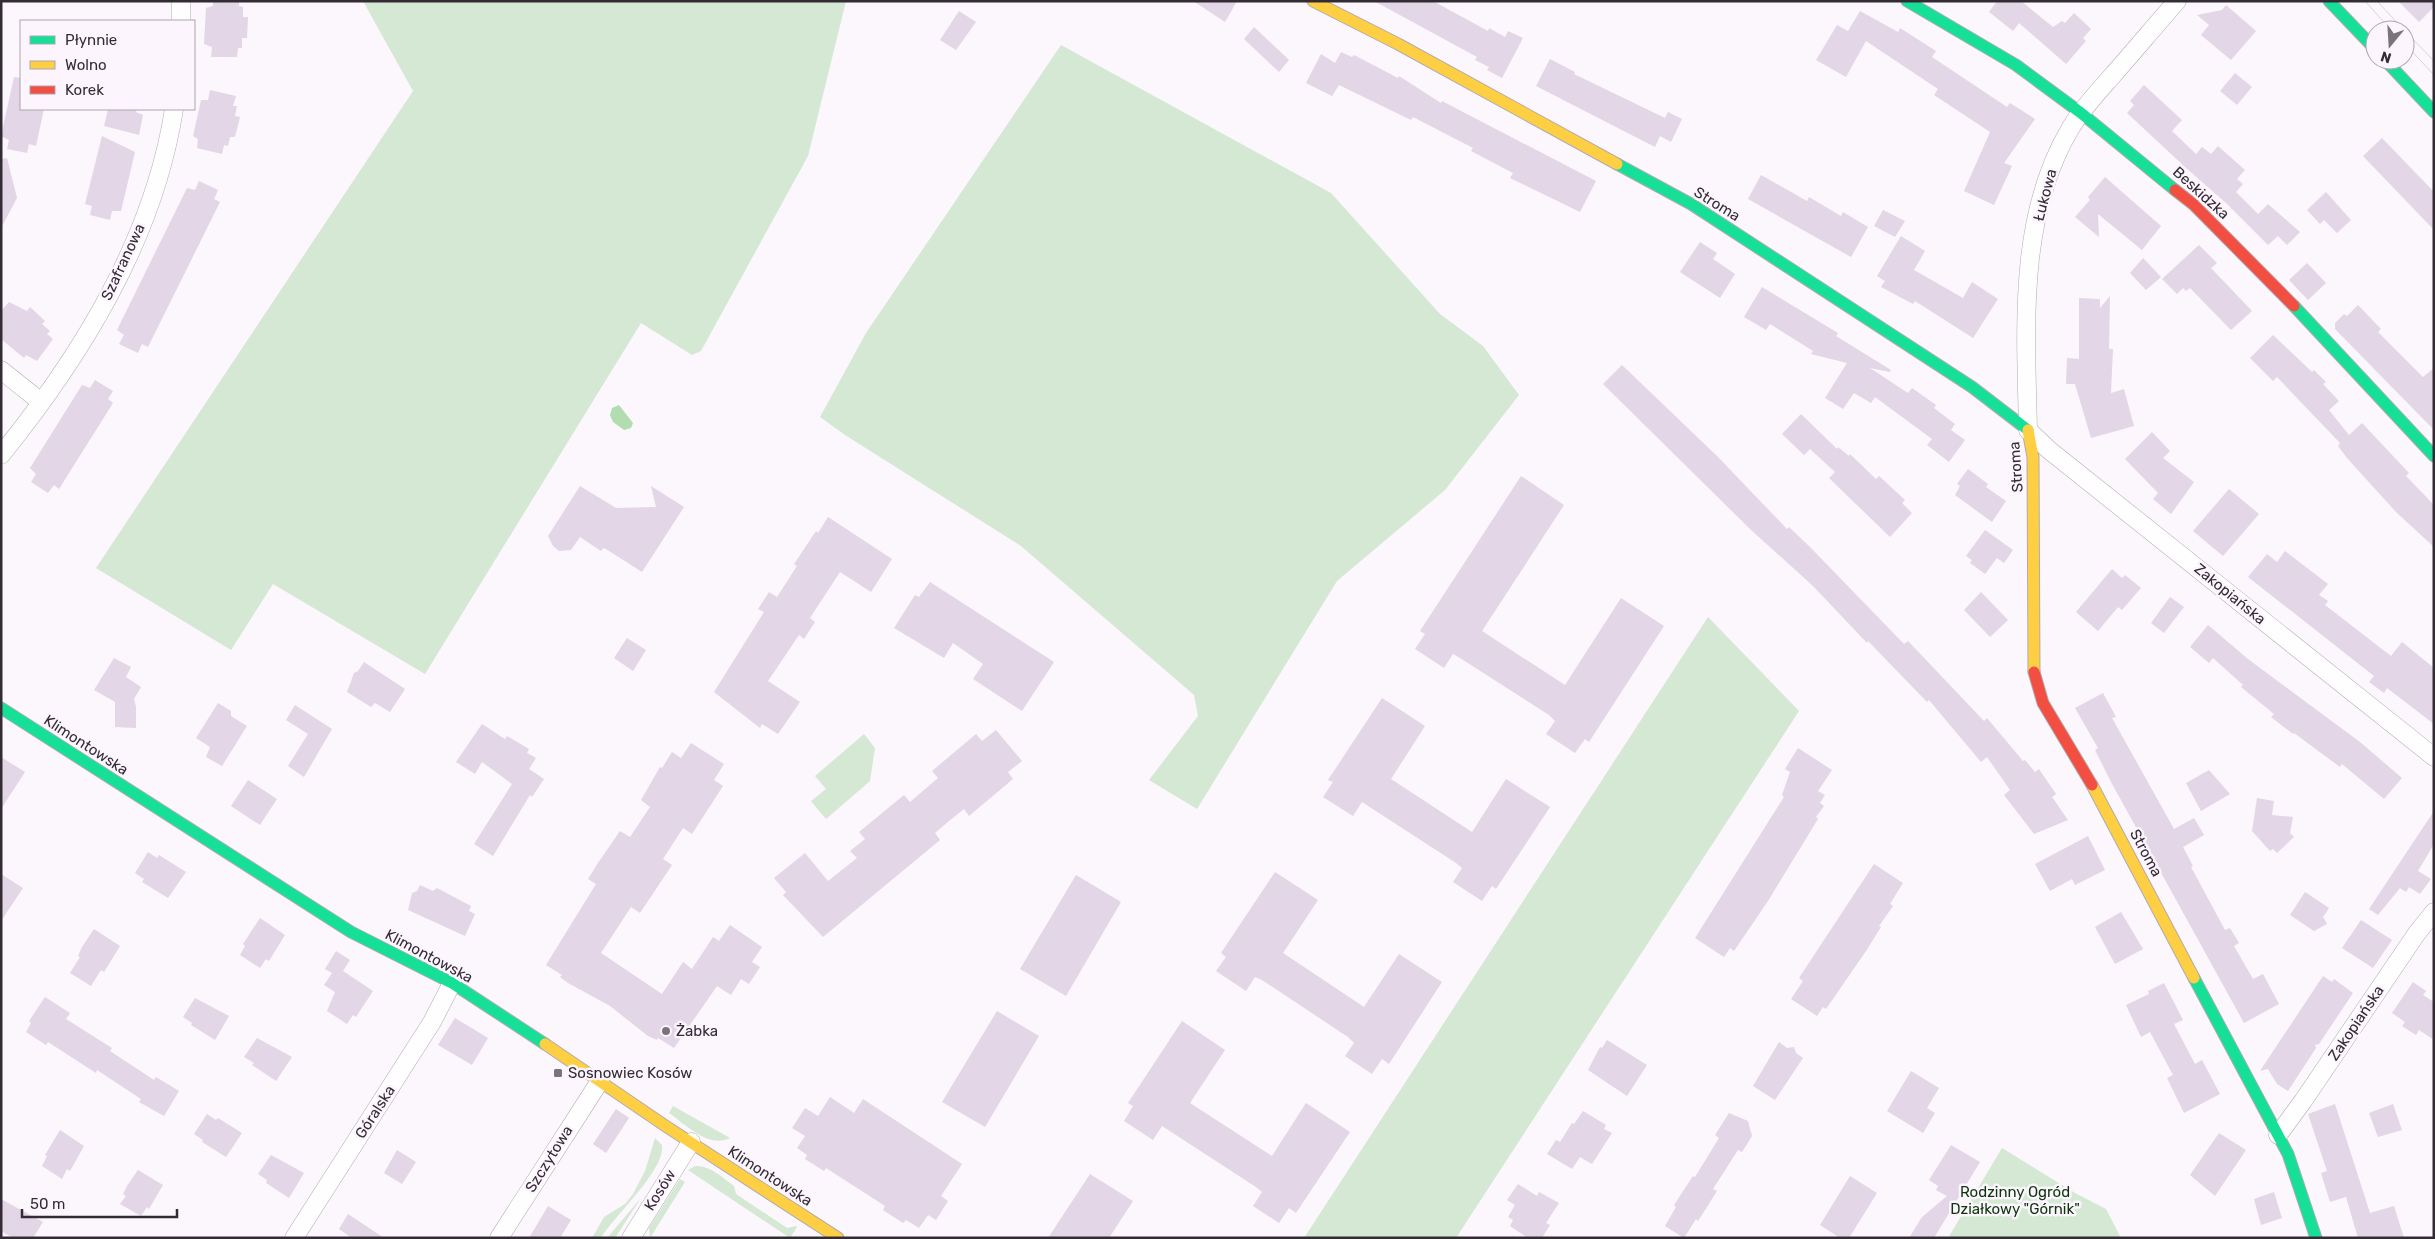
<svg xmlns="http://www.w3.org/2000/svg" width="2435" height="1239" font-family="Rubik,sans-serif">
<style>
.green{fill:#d4e8d3}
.water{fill:#b2ddb0}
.building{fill:#e3d6e6}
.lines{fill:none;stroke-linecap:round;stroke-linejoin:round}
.street-casing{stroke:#b0abb1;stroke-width:19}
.fast-casing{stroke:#b0abb1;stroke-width:13}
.slow-casing{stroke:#b0abb1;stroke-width:13}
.jam-casing{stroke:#b0abb1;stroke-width:13}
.street{stroke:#fefeff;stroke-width:18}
.fast{stroke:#16e098;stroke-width:11}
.slow{stroke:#ffcf43;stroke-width:11}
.jam{stroke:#f24e42;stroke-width:11}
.tram{stroke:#d7d6d7;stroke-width:1}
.poi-dot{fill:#7a737b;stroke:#fcf5fe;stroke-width:2}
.labels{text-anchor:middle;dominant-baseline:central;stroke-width:5;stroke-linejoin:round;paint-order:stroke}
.street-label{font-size:15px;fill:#342c35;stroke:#fcf5fe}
.poi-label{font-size:15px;fill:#342c35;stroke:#fcf5fe;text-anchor:start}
.park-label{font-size:15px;fill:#0c370b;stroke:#fcf5fe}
</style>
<rect width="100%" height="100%" fill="#fbf7fc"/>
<g class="green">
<polygon points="363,1 846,1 808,156 701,351 692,355 641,323 425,674 273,584 231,650 96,568 413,91"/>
<polygon points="1061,45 1331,193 1440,314 1483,346 1519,395 1445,490 1337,581 1197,809 1149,780 1198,716 1194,695 1021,546 845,435 820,417 866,333"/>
<polygon points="1708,617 1799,711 1456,1238 1304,1238"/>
<polygon points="864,734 875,748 870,781 826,819 811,801 826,789 815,776"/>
<path d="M673 1106 730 1138C709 1149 685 1124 669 1113Z"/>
<path d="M655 1138 662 1145C666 1169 614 1216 601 1238H592L604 1217 625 1204 633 1194 645 1171Z"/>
<polygon points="2002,1148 2075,1193 2106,1209 2121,1238 1948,1238"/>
<path d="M695 1166C710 1165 723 1178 734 1186L736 1194 787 1228 796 1226 797 1227 790 1238 688 1170Z"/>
<polygon points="680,1179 685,1182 650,1238 649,1228"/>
<polygon points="641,1198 615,1238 607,1238"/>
</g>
<polygon class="water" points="619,405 633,423 631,428 624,430 613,422 610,415 612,408"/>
<g class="building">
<polygon points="213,1 239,1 239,6 243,7 243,17 248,17 247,38 242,38 242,48 238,48 237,57 211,57 212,47 204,44 206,8 213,6"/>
<polygon points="1193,1 1237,1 1225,22"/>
<polygon points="1374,1 1433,1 1488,31 1489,28 1505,37 1508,31 1523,38 1502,78 1487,70 1489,67 1475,60 1477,57"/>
<polygon points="1997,1 2021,1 2053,27 2062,21 2065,23 2074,13 2091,29 2083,38 2086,41 2066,64 2019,23 2013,31 1989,12"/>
<polygon points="2398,1 2434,1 2434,7 2419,22"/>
<polygon points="2226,5 2256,31 2231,60 2201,35 2209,25 2197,15 2222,10"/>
<polygon points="959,11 976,22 956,50 940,40"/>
<polygon points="1860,11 1898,32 1900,28 1936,51 1932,57 2007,107 2010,103 2035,119 2004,163 2012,166 1994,205 1964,191 1990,132 1934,95 1938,89 1866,41 1846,77 1816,60 1837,25 1848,31"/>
<polygon points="1254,27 1289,60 1279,72 1244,39"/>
<polygon points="1341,52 1352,57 1354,55 1398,78 1399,76 1441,103 1442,101 1596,181 1580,212 1510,178 1513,173 1471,151 1473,148 1413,117 1411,120 1339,85 1332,96 1306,83 1321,54 1335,63"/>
<polygon points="1550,59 1575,72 1574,74 1665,118 1668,112 1682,119 1671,142 1660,136 1655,147 1536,86"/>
<polygon points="2235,73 2252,87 2237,105 2220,91"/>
<polygon points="14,77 21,78 21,109 44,109 36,146 29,144 27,153 7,149 9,140 1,136"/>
<polygon points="2144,85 2182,120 2172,131 2196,154 2202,147 2211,154 2218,146 2245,170 2237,179 2243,184 2236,192 2258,214 2268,204 2300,232 2287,245 2278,236 2268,245 2226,203 2185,167 2127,113 2134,105 2130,101"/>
<polygon points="210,90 236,96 233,106 237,106 235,116 240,117 235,137 230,137 228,146 224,145 222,154 197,148 198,139 193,136 201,100 208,100"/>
<polygon points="108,109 137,109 136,112 143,115 139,135 104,126"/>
<polygon points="102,136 135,152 121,211 112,211 110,220 90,215 92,206 85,204"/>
<polygon points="2382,138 2434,192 2434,230 2363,156"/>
<polygon points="7,158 17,198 1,228 1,159"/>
<polygon points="1761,175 1807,201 1809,197 1841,216 1843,212 1868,227 1851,257 1748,199"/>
<polygon points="2105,177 2161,226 2142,250 2098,214 2099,237 2075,217 2090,200 2088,197"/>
<polygon points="199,181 218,190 214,199 220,202 148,347 142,344 138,353 119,344 124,335 117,330 187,188 195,190"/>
<polygon points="2326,192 2351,220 2337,233 2324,220 2320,224 2307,210"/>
<polygon points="1883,210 1905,221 1895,237 1874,226"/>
<polygon points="1901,236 1925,251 1914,270 1963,298 1972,282 1998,299 1973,338 1915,301 1913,304 1881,287 1885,281 1877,276"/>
<polygon points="1700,242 1717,253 1713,259 1735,274 1720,298 1680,272"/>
<polygon points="2199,245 2217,263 2211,268 2252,311 2231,330 2190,288 2186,291 2183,288 2177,294 2162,279"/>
<polygon points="2143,258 2161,277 2146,290 2130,273"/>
<polygon points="2307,263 2326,283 2308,300 2289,280"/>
<polygon points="1762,287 1838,333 1836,336 1891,370 1890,372 1870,368 1908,393 1912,388 1936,405 1934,408 1955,424 1951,430 1965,440 1949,462 1927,445 1932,439 1875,397 1871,403 1854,393 1843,409 1825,398 1847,363 1811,354 1813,351 1770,324 1766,330 1744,317"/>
<polygon points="2110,296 2109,349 2113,349 2111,393 2124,389 2134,426 2091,438 2075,384 2066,384 2067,358 2079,359 2079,298 2100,299 2100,308"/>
<polygon points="9,302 27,311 30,307 45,321 42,324 50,331 47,334 53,339 37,361 26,355 24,358 1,339 1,311"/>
<polygon points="2358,305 2381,329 2378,332 2423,377 2434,368 2434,430 2335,329 2335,323 2344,314 2347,316"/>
<polygon points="2273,335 2312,372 2314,370 2326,382 2323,384 2339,401 2329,410 2349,435 2362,423 2409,473 2406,476 2434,505 2434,547 2396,512 2347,458 2338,446 2340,443 2277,377 2273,381 2250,358"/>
<polygon points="1622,365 1717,456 1787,529 1789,527 1810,547 1904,644 1908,641 1984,721 1987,718 2023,761 2025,760 2035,772 2039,769 2056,794 2052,797 2068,820 2034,834 2004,795 2010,790 1987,757 1981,762 1929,700 1927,702 1868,641 1867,643 1813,586 1750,529 1603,384"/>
<polygon points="95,380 113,391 108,399 113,403 59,489 54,485 48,493 31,482 36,474 30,468 82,385 90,388"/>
<polygon points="1801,414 1837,449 1838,447 1849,456 1850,454 1876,479 1879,476 1905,500 1902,503 1912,513 1890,537 1829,478 1835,472 1810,449 1804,455 1782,434"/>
<polygon points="2152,432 2170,451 2163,458 2194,482 2171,514 2153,499 2158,493 2125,459"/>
<polygon points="1968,469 1988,484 1986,487 2006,501 1992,522 1955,495 1960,486 1957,484"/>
<polygon points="1521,476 1564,505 1482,631 1565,685 1621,598 1664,626 1589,742 1585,739 1575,753 1546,734 1555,721 1549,715 1460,658 1453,654 1444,668 1415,649 1425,634 1420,631"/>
<polygon points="580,486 616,508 656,507 651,486 684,507 642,572 606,549 603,548 601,551 580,537 571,550 559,551 553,546 548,536"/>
<polygon points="2229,489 2259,514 2223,556 2193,531"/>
<polygon points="828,517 892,559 871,592 840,572 810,618 815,622 804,639 799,635 768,681 800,702 778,734 762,724 760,728 714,692 764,612 758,609 769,592 777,597 797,566 794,564 816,531 818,533"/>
<polygon points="1985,530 2013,550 2004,563 1997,558 1985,574 1970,563 1972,560 1966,556"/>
<polygon points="2285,551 2328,584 2319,595 2328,601 2325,605 2391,656 2402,642 2434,668 2434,724 2387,688 2384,693 2369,682 2374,676 2248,577 2267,554 2277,562"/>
<polygon points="2112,569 2122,578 2125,575 2141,588 2122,610 2118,607 2098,631 2076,612"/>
<polygon points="930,582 1054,662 1022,711 973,679 983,664 953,643 944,658 894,628 915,595 919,597"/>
<polygon points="1981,592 2008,620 1990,637 1964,610"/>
<polygon points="2170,597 2184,607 2164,633 2151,623"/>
<polygon points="2208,625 2248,659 2360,742 2402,778 2384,799 2342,764 2340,767 2294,733 2293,734 2271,717 2274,714 2241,687 2243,685 2213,658 2209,663 2190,647"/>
<polygon points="627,638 646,650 633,671 614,658"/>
<polygon points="114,658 131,667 126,677 141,687 134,699 136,707 136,728 115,727 115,702 94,690"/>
<polygon points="364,662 405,689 390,712 375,703 371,707 347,692 354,673 358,671"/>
<polygon points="2103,693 2116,717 2112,718 2174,829 2194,818 2204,835 2183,847 2193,866 2191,867 2225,930 2230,928 2239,943 2234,946 2253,979 2263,974 2279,1004 2244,1023 2111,782 2095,750 2098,748 2075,708"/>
<polygon points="1382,698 1425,726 1391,779 1472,832 1506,779 1550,807 1496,889 1492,886 1482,901 1453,882 1462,868 1456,863 1362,802 1353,816 1323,797 1333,782 1328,780"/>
<polygon points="218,703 231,711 231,716 247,726 222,766 206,757 210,747 196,738"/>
<polygon points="295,705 332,729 304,777 288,766 308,734 286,720"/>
<polygon points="482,724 505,739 507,736 529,749 527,753 536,758 529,769 544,779 532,797 530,795 493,856 474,844 512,784 482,762 475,774 456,762"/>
<polygon points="996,730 1022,761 1008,772 1013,779 969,816 964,809 949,821 935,833 940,840 823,937 783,895 786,892 774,878 805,853 828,881 857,858 850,851 865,839 859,832 904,795 910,802 938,778 932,771 976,734 982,741"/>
<polygon points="691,743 724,764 714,780 723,786 692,834 683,828 663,859 672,865 640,913 631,907 601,953 662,994 683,962 692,969 713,937 719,941 730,925 762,947 752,962 760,967 749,984 741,979 731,995 717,986 674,1048 658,1038 657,1040 648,1036 610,1006 568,983 560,977 562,975 546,965 596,884 588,879 598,863 620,831 630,837 650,807 641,800 660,767 662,768 672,752 681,758"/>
<polygon points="1798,748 1832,770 1818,791 1825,795 1820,803 1824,806 1816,817 1818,819 1768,901 1734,951 1730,948 1724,957 1695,938 1784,797 1782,795 1790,772 1785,769"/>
<polygon points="1,757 25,772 1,809"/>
<polygon points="2209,770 2230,794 2201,811 2186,783"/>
<polygon points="248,780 277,799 260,825 231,806"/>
<polygon points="2257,798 2274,801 2272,815 2293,817 2290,833 2294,837 2277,853 2273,849 2270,851 2252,831"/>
<polygon points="2434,811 2434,844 2418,871 2431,879 2420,894 2409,887 2406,892 2400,888 2378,915 2369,909"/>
<polygon points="2088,836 2105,870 2075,885 2072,879 2050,891 2035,864"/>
<polygon points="148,852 157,858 159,855 186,872 168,898 142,882 144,879 135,873"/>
<polygon points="1874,864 1903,883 1890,904 1893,906 1879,926 1881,927 1866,951 1826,1009 1823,1007 1817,1016 1791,999 1803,981 1799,978"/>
<polygon points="1275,872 1318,900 1283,953 1364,1007 1399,954 1442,982 1389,1064 1382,1059 1372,1074 1345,1056 1354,1043 1348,1037 1262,980 1255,977 1246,991 1216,971 1226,957 1221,953"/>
<polygon points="1,874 23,888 1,921"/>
<polygon points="1076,875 1121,902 1066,996 1020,969"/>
<polygon points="420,885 433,891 437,888 471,906 469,911 475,914 465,936 408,910 412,893 417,891"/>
<polygon points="2305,892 2329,908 2323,917 2327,924 2314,931 2290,915"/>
<polygon points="2121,912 2143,949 2115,964 2095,927"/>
<polygon points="260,918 285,935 269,961 266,959 260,968 240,955 245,946 243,944"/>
<polygon points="2361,920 2392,940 2373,968 2342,948"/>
<polygon points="94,929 120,946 104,972 101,970 91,986 70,973 80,957 78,956 82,947"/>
<polygon points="336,951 350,960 343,971 373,991 356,1017 353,1015 347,1024 327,1011 335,992 324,985 332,973 325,969"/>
<polygon points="2323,976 2332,982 2334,979 2353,993 2319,1044 2315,1045 2316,1048 2288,1091 2277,1084 2268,1069 2260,1071"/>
<polygon points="2413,982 2426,991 2423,995 2434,1002 2434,1040 2419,1030 2416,1035 2402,1026 2405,1022 2392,1013"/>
<polygon points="2164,983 2183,1020 2174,1024 2195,1064 2202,1060 2220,1094 2184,1113 2167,1078 2173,1075 2150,1032 2141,1037 2126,1005 2149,994 2148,991"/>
<polygon points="45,997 70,1013 66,1019 112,1048 110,1051 154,1080 156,1077 179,1091 164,1116 139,1102 141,1099 97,1070 96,1073 48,1042 46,1045 26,1032 31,1023 29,1021"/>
<polygon points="195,998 229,1016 215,1040 191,1025 192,1023 183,1017"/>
<polygon points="997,1011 1039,1036 985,1127 942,1102"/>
<polygon points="455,1018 488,1038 472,1065 438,1045"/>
<polygon points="1182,1021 1225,1050 1190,1103 1272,1156 1306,1103 1350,1132 1296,1213 1289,1208 1279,1223 1253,1206 1262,1192 1256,1187 1162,1126 1153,1140 1124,1121 1133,1106 1128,1103"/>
<polygon points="257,1038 292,1057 276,1081 252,1065 254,1063 244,1057"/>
<polygon points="1607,1040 1647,1065 1627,1096 1588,1070 1600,1047 1602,1048"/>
<polygon points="1779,1042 1787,1048 1794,1047 1796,1053 1803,1058 1775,1100 1753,1086"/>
<polygon points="1911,1071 1939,1088 1927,1108 1935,1113 1923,1133 1887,1111"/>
<polygon points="830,1097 854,1113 863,1099 962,1164 941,1196 948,1201 936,1220 928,1215 919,1228 906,1220 903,1223 883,1210 885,1206 826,1168 824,1171 805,1159 807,1155 797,1148 805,1136 792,1128 805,1108 818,1116"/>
<polygon points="2335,1104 2370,1213 2394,1206 2404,1238 2358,1238 2346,1197 2330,1202 2321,1173 2327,1171 2308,1114"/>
<polygon points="2393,1104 2402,1130 2378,1137 2369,1113"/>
<polygon points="616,1109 629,1118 606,1153 593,1144"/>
<polygon points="1583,1111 1606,1125 1604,1129 1612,1133 1592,1164 1580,1157 1572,1169 1547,1154 1556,1140 1560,1142 1572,1123 1574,1124"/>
<polygon points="1729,1113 1748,1121 1752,1136 1742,1152 1738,1150 1713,1189 1717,1191 1698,1221 1696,1219 1684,1238 1665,1226 1676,1207 1674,1205 1693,1176 1695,1177 1719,1138 1715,1135"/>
<polygon points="207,1114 216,1120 218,1118 242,1133 226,1157 202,1142 203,1140 194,1134"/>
<polygon points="60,1130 84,1146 70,1171 67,1169 62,1179 42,1166 47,1156 45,1155"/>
<polygon points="2219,1133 2246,1150 2215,1196 2190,1175"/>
<polygon points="1951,1145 1980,1162 1934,1238 1909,1238 1922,1217 1947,1196 1936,1190 1938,1186 1929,1180"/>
<polygon points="397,1150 416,1162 402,1184 384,1173"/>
<polygon points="271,1155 304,1173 289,1198 266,1183 267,1180 258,1174"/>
<polygon points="138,1170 163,1185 149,1209 147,1207 141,1216 120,1204 126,1196 123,1194 127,1186"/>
<polygon points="1090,1174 1133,1201 1109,1238 1048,1238"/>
<polygon points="1850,1176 1877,1193 1849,1238 1840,1238 1820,1225"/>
<polygon points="1518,1184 1537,1196 1539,1192 1559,1203 1546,1223 1550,1225 1542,1238 1528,1238 1510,1226 1513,1220 1508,1217 1515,1205 1507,1200"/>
<polygon points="2274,1192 2282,1218 2261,1225 2254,1199"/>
<polygon points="1,1199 43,1222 33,1238 13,1238 1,1231"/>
<polygon points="548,1206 571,1220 560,1238 529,1238"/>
<polygon points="348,1214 384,1238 352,1238 339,1229"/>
</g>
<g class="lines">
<g class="street-casing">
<g id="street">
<polyline points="181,1 181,21"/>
<path d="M2177 1C2155 26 2134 51 2112 76 2097 93 2081 110 2070 129 2017 218 2026 331 2028 430L2049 450 2434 757"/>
<polyline points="1,370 41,402"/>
<path d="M1 455C82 355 154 238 174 109"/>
<polyline points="2278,1135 2303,1101 2417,933 2434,912"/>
<polyline points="294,1238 432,1022 452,983"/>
<polyline points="499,1238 600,1081"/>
<polyline points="631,1238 691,1142"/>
</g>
</g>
<g class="fast-casing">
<g id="fast">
<polyline points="1907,1 2016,65 2081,113 2175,190"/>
<polyline points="2329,1 2375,49"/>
<polyline points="2385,60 2434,112"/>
<polyline points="1617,164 1691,204 1972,387 2028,430"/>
<polyline points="2294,306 2434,456"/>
<polyline points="1,708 351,932 452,983 545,1044"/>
<polyline points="2194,978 2288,1154 2316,1238"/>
</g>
</g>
<g class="slow-casing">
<g id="slow">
<polyline points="1313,1 1398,44 1617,164"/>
<polyline points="2028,430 2033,457 2034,672"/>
<polyline points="2092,785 2194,978"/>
<polyline points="545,1044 667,1127 838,1238"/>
</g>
</g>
<g class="jam-casing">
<g id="jam">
<polyline points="2175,190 2193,204 2294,306"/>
<polyline points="2034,672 2043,703 2092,785"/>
</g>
</g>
<use href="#street" class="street"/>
<use href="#fast" class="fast"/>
<use href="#slow" class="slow"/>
<use href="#jam" class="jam"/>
<g class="tram">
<polyline points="2365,1 2391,30"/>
<polyline points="2377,1 2404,30"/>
<polyline points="2405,31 2434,61"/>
<polyline points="2405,44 2434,75"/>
</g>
</g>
<g class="poi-dot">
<circle cx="666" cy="1031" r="5"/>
<rect x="553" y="1068" width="10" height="10" rx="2.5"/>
</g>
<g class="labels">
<g class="street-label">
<text transform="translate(2201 193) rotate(42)">Beskidzka</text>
<text transform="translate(2045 195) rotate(-75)">Łukowa</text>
<text transform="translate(1717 204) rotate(32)">Stroma</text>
<text transform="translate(123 262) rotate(-65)">Szafranowa</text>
<text transform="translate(2016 467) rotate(-94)">Stroma</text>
<text transform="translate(2230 594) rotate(39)">Zakopiańska</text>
<text transform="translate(86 745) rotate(33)">Klimontowska</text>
<text transform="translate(2146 853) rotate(62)">Stroma</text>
<text transform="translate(429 956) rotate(28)">Klimontowska</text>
<text transform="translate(2356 1023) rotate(-56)">Zakopiańska</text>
<text transform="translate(375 1112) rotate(-57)">Góralska</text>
<text transform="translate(549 1159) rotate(-58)">Szczytowa</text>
<text transform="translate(770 1176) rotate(33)">Klimontowska</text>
<text transform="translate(660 1190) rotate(-58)">Kosów</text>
</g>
<g class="poi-label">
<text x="676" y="1031">Żabka</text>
<text x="568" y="1073">Sosnowiec Kosów</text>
</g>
<g class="park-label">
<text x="2015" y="1192">Rodzinny Ogród<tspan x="2015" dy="17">Działkowy "Górnik"</tspan></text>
</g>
</g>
<rect width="2435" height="1239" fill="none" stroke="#342c35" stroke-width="5"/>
<rect x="20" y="20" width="175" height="90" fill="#fcf5fe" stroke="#aca5ae"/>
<rect x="30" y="36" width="25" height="8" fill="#16e098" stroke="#aca5ae"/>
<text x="65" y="45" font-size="15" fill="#342c35">Płynnie</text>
<rect x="30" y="61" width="25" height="8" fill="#ffcf43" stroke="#aca5ae"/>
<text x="65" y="70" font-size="15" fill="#342c35">Wolno</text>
<rect x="30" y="86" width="25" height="8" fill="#f24e42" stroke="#aca5ae"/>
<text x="65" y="95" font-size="15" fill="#342c35">Korek</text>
<g transform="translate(2390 45) rotate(198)"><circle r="24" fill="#fcf5fe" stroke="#aca5ae"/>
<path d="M0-4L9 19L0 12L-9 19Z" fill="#7a737b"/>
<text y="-8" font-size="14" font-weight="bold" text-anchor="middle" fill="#342c35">N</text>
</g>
<path d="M22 1209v8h155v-8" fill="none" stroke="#342c35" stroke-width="2.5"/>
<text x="30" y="1209" font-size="15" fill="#342c35" stroke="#fcf5fe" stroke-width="4" paint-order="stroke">50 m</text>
</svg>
